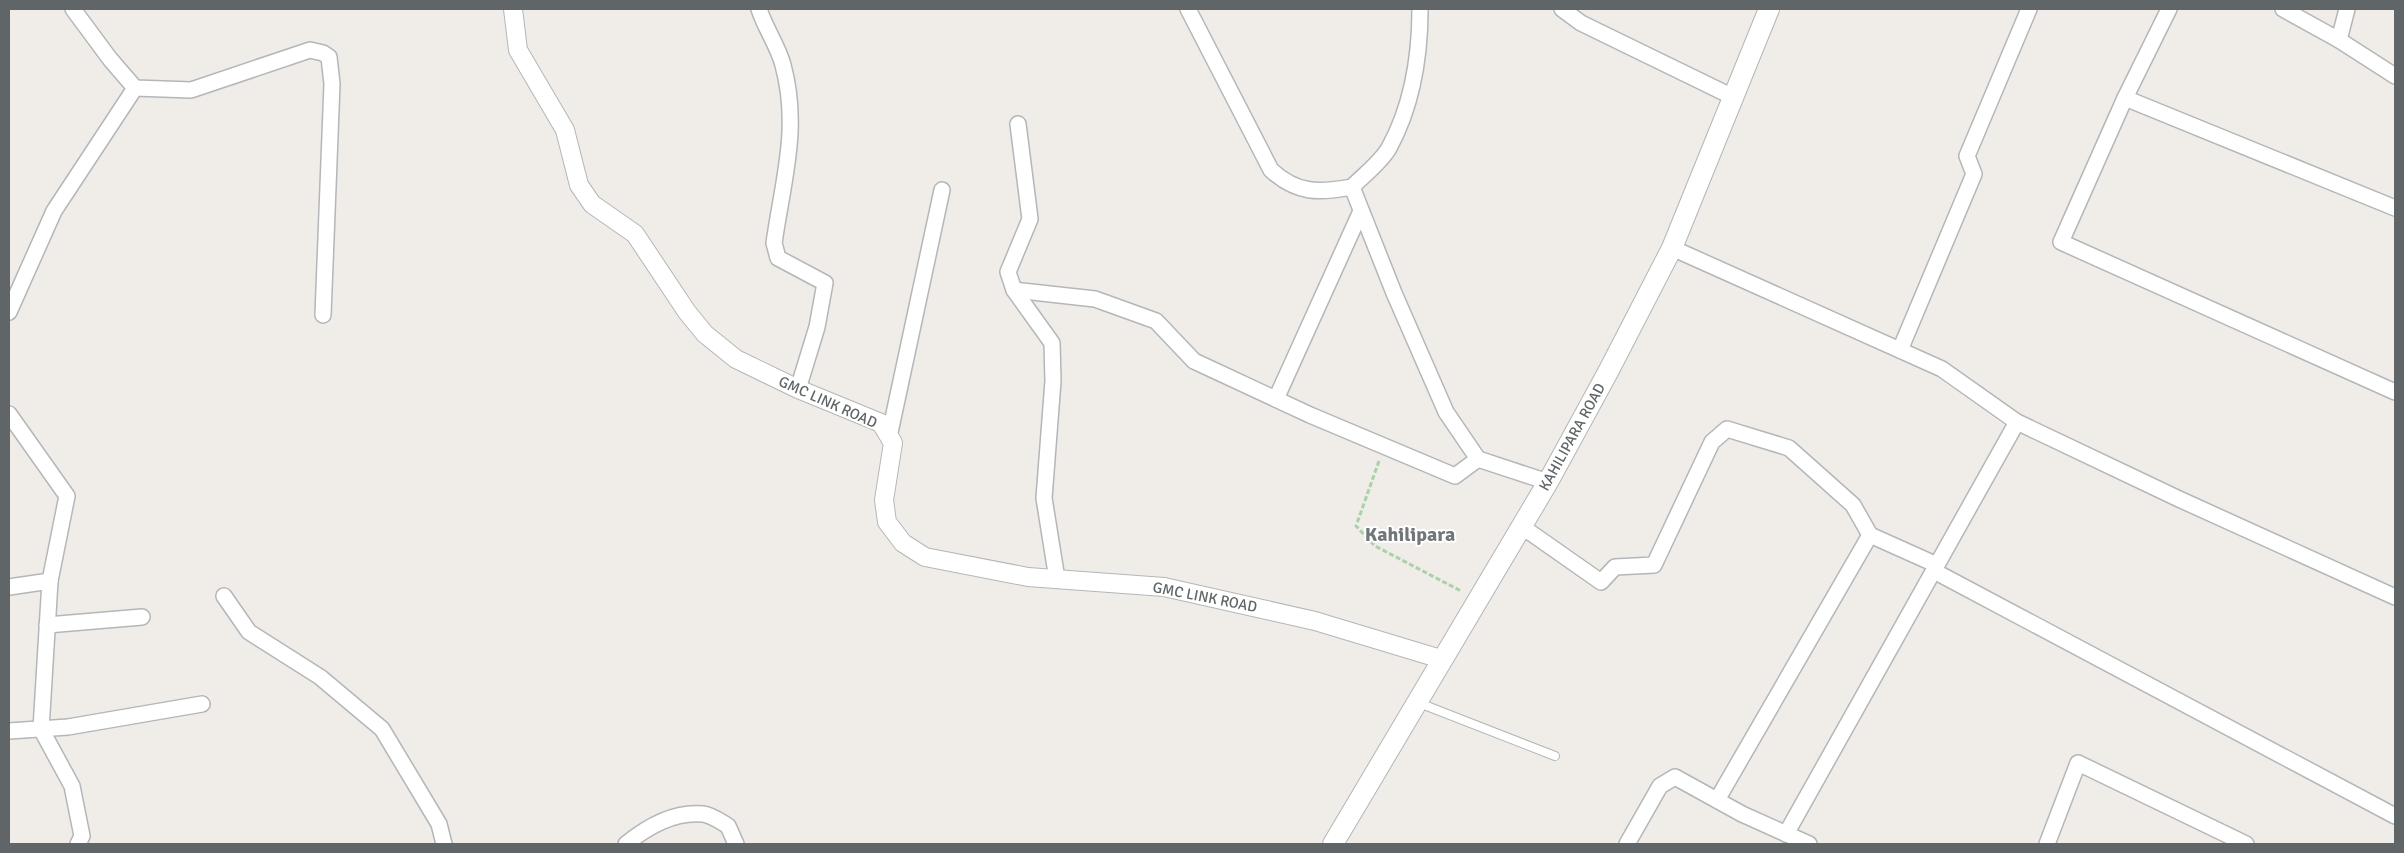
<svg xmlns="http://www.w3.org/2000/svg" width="2404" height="853" font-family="Signika,sans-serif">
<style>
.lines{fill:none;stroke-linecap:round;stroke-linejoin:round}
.service-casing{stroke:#b3b7b9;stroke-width:10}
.minor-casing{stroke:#b3b7b9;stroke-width:18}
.tertiary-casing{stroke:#b3b7b9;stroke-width:20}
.secondary-casing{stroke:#b2b6b9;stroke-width:22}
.path{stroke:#a9d1aa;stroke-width:3;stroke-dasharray:5 2.5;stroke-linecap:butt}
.service{stroke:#fff;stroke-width:8}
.minor{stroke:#fff;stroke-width:15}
.tertiary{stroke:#fff;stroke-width:18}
.secondary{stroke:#fff;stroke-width:20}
.labels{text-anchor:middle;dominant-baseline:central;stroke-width:4;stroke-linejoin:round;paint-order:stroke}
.street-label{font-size:15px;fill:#606567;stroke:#fff}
.district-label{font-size:20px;font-weight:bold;fill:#717779;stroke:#fff}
</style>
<rect width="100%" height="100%" fill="#f0ece8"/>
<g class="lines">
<g class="service-casing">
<polyline id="service" points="1419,703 1555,756"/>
</g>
<g class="minor-casing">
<g id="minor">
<polyline points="73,9 110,59 135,88 191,90 310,50 323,53 329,57 332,84 323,315"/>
<path d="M759 9C765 28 778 46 783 65 800 128 783 180 774 243L778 258 825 283 817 327 798 389"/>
<path d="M1188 9 1271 170C1297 194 1319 193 1352 187 1364 175 1381 162 1389 148 1412 106 1420 55 1420 9"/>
<polyline points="1562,9 1581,23 1733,97"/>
<polyline points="2169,9 2125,98 2061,242 2395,392"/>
<polyline points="2283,9 2339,40 2395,76"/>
<polyline points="2339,40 2347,9"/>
<polyline points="2125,98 2395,208"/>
<polyline points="1018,124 1030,219 1008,272 1014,290 1052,343 1053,381 1044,498 1057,579"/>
<polyline points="1352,187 1394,293 1446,412 1478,459 1548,482"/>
<polyline points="1672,248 1942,369 2017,422 2179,499 2395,597"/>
<polyline points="1014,290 1095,299 1156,321 1194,361 1310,415 1455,476 1478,459"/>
<polyline points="9,312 54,211 135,88"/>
<polyline points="1900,350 1974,174 1967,156 2029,9"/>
<polyline points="1276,399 1361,211"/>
<polyline points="9,414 67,496 50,581"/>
<polyline points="889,437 942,190"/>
<polyline points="1521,526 1601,582 1615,567 1654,565 1712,442 1727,429 1789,448 1853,505 1870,535 1937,565"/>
<polyline points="1934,571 2395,816"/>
<polyline points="9,587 50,581 41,729 72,786 82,836 78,844"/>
<polyline points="224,596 249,632 320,677 382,729 439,824 444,844"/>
<polyline points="47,625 142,617"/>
<polyline points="9,731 68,727 202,704"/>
<polyline points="1717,800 1870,535"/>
<polyline points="1786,834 2017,422"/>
<path d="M626 844C648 826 674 811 703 814 712 815 721 822 728 826L736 844"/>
<polyline points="1627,844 1660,786 1675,777 1742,814 1809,844"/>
<polyline points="2047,844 2078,763 2246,844"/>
</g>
</g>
<g class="tertiary-casing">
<polyline id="tertiary" points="513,9 518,50 565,130 579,185 592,204 635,234 687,312 705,334 736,359 798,389 881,423 893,443 884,500 887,522 903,543 925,557 1028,577 1164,587 1315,621 1441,659"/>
</g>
<g class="secondary-casing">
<polyline id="secondary" points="1333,844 1548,482 1608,372 1672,248 1769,9"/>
</g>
<polyline class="path" points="1379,461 1356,526 1375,546 1461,591"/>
<use href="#service" class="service"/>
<use href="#minor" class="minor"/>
<use href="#tertiary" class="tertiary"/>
<use href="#secondary" class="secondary"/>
</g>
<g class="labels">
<g class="street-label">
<text transform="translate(828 402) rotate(24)">GMC LINK ROAD</text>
<text transform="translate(1572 437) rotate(-61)">KAHILIPARA ROAD</text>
<text transform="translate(1205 597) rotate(11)">GMC LINK ROAD</text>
</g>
<g class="district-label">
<text x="1410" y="534">Kahilipara</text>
</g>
</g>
<rect width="2404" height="853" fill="none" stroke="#606567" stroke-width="20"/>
</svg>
